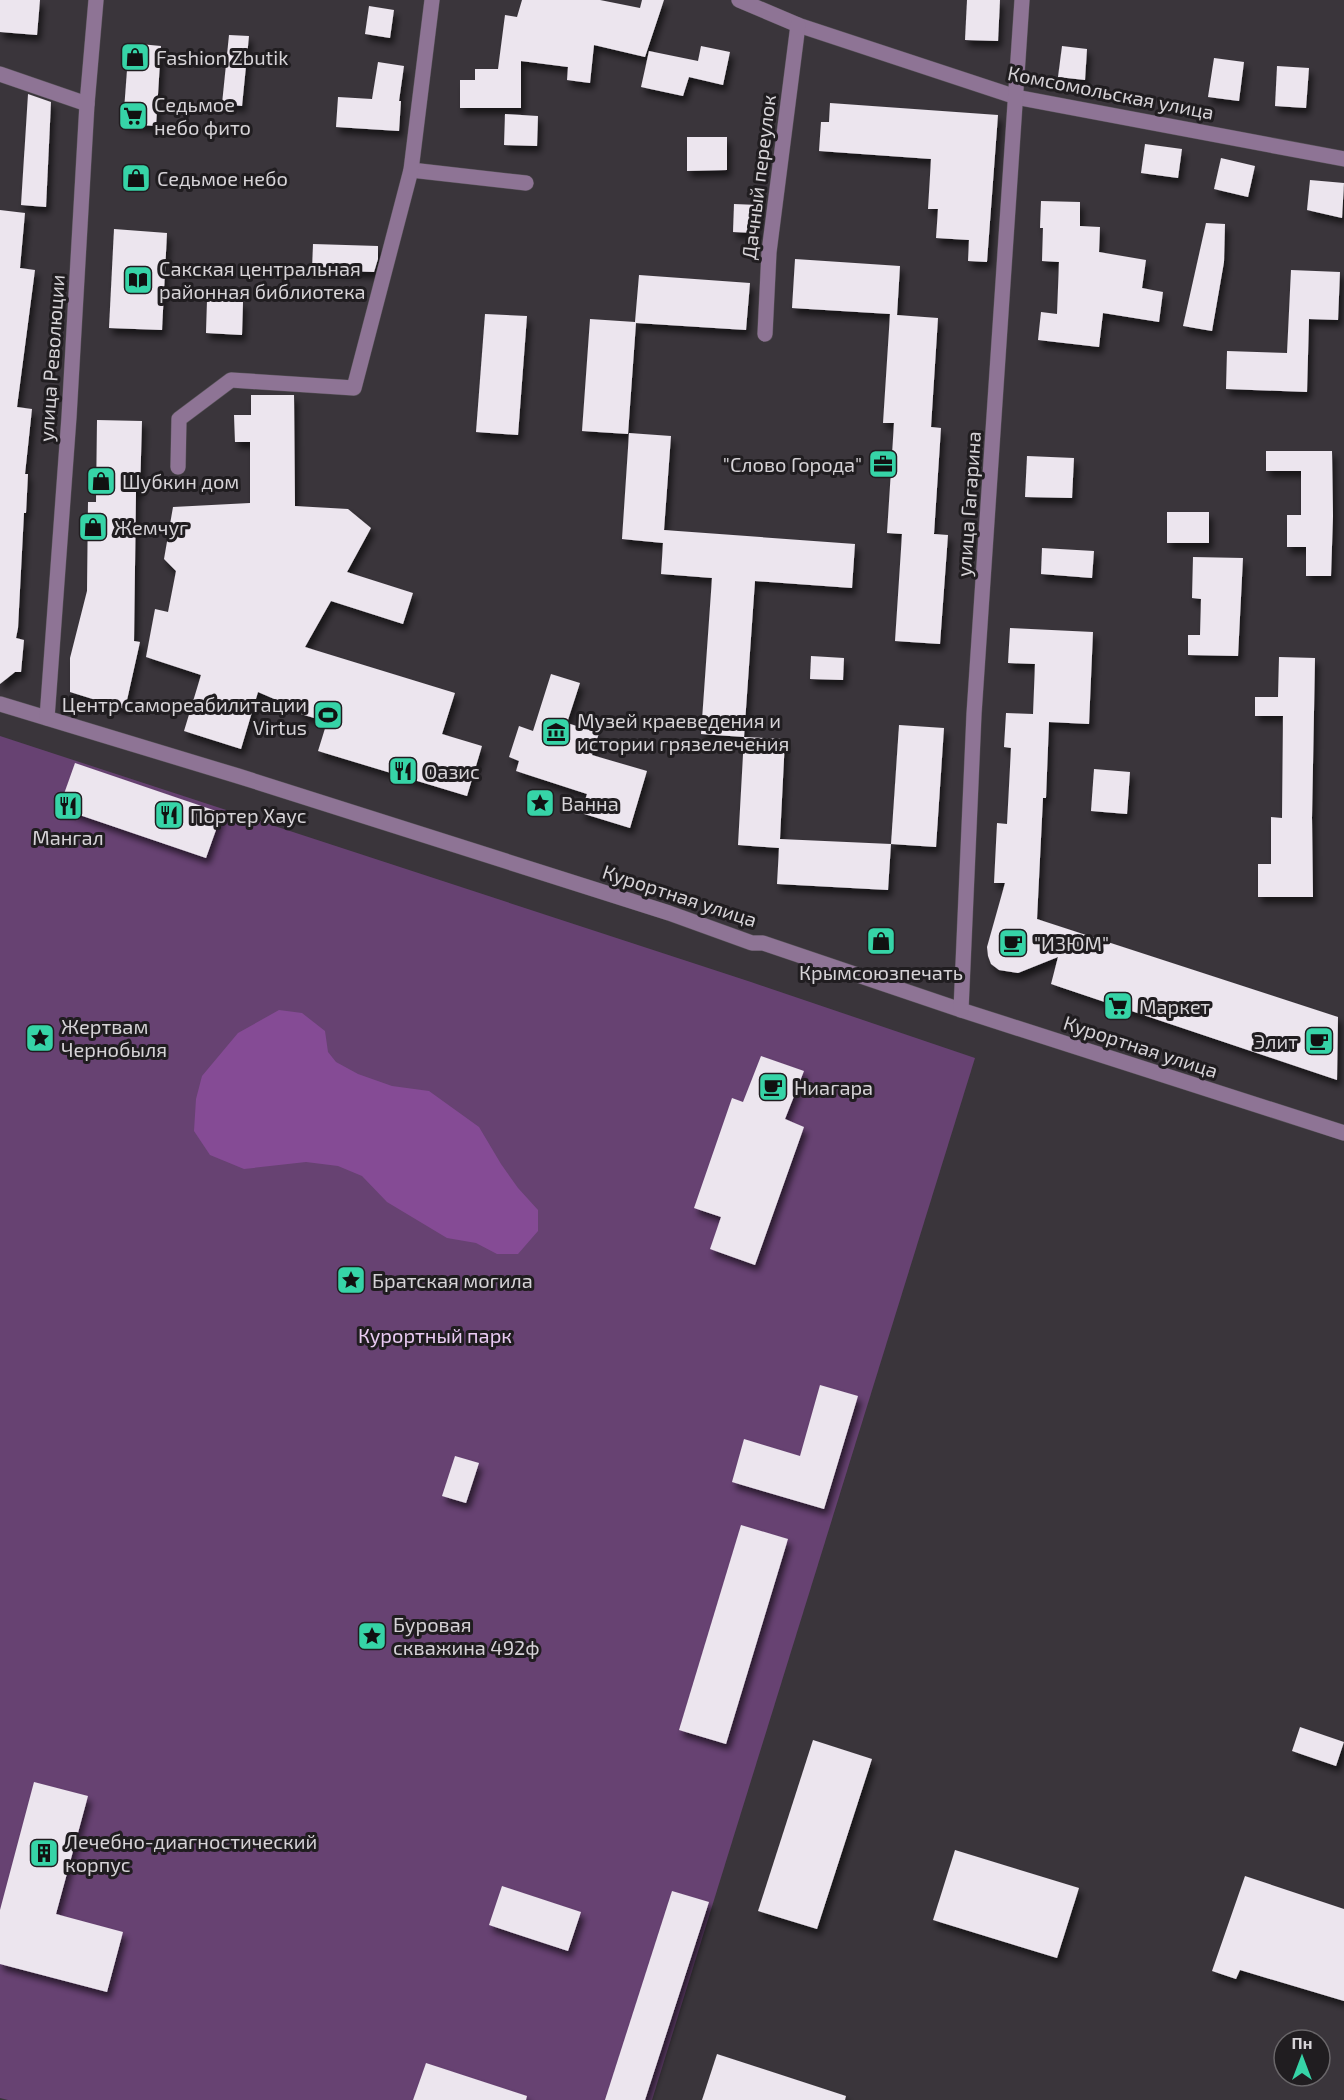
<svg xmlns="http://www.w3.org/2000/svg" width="1344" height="2100" font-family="'Exo 2',sans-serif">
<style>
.green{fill:#674272}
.water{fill:#854b95}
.building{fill:#ece5ee;filter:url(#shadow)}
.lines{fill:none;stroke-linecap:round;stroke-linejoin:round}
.minor-casing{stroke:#565157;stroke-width:16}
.minor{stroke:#8e7495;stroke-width:15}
.labels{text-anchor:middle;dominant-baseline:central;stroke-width:6;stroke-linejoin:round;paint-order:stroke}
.poi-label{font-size:20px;fill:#d6d3d7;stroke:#201d20;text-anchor:start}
.street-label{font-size:20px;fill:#d6d3d7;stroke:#201d20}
.park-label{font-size:20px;fill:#eacbf3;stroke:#201d20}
</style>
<defs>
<filter id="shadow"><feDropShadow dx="3.5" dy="6" stdDeviation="3" flood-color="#0009"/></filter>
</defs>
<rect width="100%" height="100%" fill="#3a353b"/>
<polygon class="green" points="0,736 751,982 975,1058 652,2100 8,2100 0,2098"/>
<polygon class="water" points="279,1010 302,1013 325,1031 328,1052 336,1062 358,1074 392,1086 429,1091 479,1127 501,1164 518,1188 538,1210 538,1231 518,1254 497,1254 476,1243 447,1238 387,1202 362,1176 338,1166 306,1162 244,1169 210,1155 194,1131 196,1099 202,1076 238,1033"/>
<g class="building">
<polygon points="0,0 40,0 37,35 0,32"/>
<polygon points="522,0 600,0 640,8 642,0 664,0 645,57 594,45 590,83 567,80 568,67 521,61 521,108 460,108 460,80 475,80 475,69 498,69 505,15 517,17"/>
<polygon points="967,0 1000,0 998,41 965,40"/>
<polygon points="369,6 394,10 390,38 365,34"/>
<polygon points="229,35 249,36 242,106 222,104"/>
<polygon points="129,43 161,46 156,126 123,124"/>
<polygon points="701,46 730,52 723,85 689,77 683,96 641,87 649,51 698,61"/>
<polygon points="1062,46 1087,49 1085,80 1058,77"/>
<polygon points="1214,58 1244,62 1239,101 1208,97"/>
<polygon points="378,62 404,66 399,101 401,101 399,131 336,127 338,97 372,99"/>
<polygon points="1277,66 1309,68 1306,108 1275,106"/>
<polygon points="28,94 51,102 46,207 21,205"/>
<polygon points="830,103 998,115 987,262 968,261 969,240 936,238 938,209 928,209 931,159 819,151 821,122 829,122"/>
<polygon points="505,114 538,116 537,146 504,145"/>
<polygon points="687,137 727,137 727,170 687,171"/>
<polygon points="1145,144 1182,149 1178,178 1141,173"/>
<polygon points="1221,158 1255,166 1248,197 1214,189"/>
<polygon points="1310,180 1344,183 1342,218 1307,210"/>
<polygon points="1041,201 1080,202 1080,226 1100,227 1099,252 1146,260 1142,288 1163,292 1159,322 1103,313 1099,347 1038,340 1041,312 1057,314 1059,262 1042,261 1043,228 1040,228"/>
<polygon points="734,204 758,205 757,233 733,232"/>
<polygon points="0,210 25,213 20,268 35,270 17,407 32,409 25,474 28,474 26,513 24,513 18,628 16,638 24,640 21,672 15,672 0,684"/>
<polygon points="1206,223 1225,224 1224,262 1212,331 1183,326"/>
<polygon points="114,229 167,233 162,330 109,328"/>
<polygon points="313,244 378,246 378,259 374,272 312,270"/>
<polygon points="795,259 900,266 897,315 938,318 931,427 941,428 934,534 948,535 940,644 895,641 902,534 887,533 894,423 883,423 890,314 792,308"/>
<polygon points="1291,270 1340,272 1338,320 1309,319 1307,392 1226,389 1227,351 1287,353"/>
<polygon points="639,275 750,283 746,330 636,323 628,434 582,431 590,319 635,322"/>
<polygon points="207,300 243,302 242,335 206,333"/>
<polygon points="485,314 527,316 518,435 476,432"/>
<polygon points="251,395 294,395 295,506 348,509 371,528 347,572 413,593 403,624 331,601 305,647 455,693 442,734 482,746 467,796 318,751 327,722 301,714 302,711 258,692 241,749 184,731 201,675 146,657 155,609 168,612 176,571 164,559 173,507 250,503 250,442 235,442 234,415 251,415"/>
<polygon points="97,420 142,421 140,492 136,492 134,641 140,642 125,709 70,692 70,658 87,591 88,502 96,502"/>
<polygon points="629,433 671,436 664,530 855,544 852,588 755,581 744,737 701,734 712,578 661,574 663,543 622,539"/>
<polygon points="1266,451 1332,451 1333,516 1331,576 1306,576 1306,547 1287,547 1287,515 1301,515 1301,471 1266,471"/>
<polygon points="1027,456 1074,458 1072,498 1025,497"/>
<rect x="1167" y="512" width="42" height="31"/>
<polygon points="1042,548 1094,551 1092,578 1041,574"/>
<polygon points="1193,557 1243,558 1238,656 1188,655 1188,635 1200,635 1201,599 1192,598"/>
<polygon points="1010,628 1093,632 1089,724 1049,722 1046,798 1043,798 1037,919 1338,1017 1337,1080 1051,984 1058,957 1018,973 999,970 991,964 988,956 987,947 1005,883 994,883 997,823 1007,824 1011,748 1004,747 1006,713 1033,714 1035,664 1008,663"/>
<polygon points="811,656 844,658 843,680 810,679"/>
<polygon points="1279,657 1315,658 1312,818 1313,897 1258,897 1258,864 1271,864 1271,817 1282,818 1283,716 1255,716 1255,697 1278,697"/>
<polygon points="551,674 580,683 567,723 599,733 592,755 647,771 630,828 581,813 587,794 516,771 519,761 509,757 519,726 533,731"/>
<polygon points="899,725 944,728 936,847 891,844"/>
<polygon points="744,737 785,739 780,839 891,844 888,890 777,884 779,848 738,845"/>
<polygon points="75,763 222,813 206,858 59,808"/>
<polygon points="1094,769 1130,772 1127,814 1091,811"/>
<polygon points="761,1056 804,1071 785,1119 804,1127 755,1265 710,1249 721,1217 694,1208 732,1098 743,1102"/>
<polygon points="820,1385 858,1396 824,1509 732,1482 744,1439 800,1456"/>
<polygon points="455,1456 479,1463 466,1503 442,1496"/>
<polygon points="741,1525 788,1539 726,1744 679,1730"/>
<polygon points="1300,1727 1344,1742 1336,1766 1292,1751"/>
<polygon points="813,1740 872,1759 817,1929 758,1911"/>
<polygon points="34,1782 88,1796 56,1914 123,1932 107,1992 0,1964 0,1910"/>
<polygon points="955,1850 1079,1888 1057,1958 933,1920"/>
<polygon points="1245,1876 1344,1909 1344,2001 1240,1970 1236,1979 1212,1971"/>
<polygon points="502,1886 581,1912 568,1951 489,1925"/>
<polygon points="672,1891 709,1902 645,2100 605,2100"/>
<polygon points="717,2054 846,2096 845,2100 702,2100"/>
<polygon points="426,2063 527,2096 526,2100 413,2100"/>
</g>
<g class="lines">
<g class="minor-casing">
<g id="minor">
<polyline points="739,0 798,25 1016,97 1344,159"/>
<polyline points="0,74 87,104"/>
<polyline points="411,170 526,183"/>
<polyline points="765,334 769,252 798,25"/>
<polyline points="178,467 179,419 231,380 354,388 411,170 432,0"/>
<polyline points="0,704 238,776 669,913 752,943 763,943 961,1010 1344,1133"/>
<polyline points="47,718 69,417 87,104 96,0"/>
<polyline points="961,1010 974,714 1022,0"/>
</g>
</g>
<use href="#minor" class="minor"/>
</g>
<defs>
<g id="shop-square" transform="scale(1.5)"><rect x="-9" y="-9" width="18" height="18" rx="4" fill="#36d4a7" stroke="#201d20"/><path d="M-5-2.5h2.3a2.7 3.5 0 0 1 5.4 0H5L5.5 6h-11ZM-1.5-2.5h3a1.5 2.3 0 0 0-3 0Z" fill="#111"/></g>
<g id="supermarket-square" transform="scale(1.5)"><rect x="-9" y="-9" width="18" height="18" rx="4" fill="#36d4a7" stroke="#201d20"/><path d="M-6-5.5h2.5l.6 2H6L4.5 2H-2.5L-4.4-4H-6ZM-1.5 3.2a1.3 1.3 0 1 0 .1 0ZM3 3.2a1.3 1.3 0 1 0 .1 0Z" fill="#111"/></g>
<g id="library-square" transform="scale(1.5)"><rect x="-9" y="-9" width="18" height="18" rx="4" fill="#36d4a7" stroke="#201d20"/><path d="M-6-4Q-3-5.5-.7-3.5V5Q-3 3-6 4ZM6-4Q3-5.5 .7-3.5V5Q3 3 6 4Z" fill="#111"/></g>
<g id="office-square" transform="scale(1.5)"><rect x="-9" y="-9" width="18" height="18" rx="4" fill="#36d4a7" stroke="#201d20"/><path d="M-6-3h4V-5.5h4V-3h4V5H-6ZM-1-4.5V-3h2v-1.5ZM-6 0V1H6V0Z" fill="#111"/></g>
<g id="stadium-square" transform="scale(1.5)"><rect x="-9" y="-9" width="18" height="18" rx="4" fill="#36d4a7" stroke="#201d20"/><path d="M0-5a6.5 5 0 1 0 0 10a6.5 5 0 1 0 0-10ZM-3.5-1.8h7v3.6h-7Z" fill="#111"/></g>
<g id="museum-square" transform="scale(1.5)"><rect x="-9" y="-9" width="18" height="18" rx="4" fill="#36d4a7" stroke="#201d20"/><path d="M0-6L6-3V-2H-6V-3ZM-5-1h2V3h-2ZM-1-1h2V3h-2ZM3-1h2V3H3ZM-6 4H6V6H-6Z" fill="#111"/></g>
<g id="restaurant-square" transform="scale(1.5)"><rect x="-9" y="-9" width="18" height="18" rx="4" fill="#36d4a7" stroke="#201d20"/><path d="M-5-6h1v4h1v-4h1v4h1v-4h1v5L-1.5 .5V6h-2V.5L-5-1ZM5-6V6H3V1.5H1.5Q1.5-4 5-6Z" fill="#111"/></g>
<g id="sight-square" transform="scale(1.5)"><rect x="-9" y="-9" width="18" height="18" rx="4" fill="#36d4a7" stroke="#201d20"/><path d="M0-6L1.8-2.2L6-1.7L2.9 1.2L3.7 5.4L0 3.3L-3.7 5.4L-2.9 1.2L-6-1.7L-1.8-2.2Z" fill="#111"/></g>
<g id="cafe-square" transform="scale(1.5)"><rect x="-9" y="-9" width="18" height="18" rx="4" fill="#36d4a7" stroke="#201d20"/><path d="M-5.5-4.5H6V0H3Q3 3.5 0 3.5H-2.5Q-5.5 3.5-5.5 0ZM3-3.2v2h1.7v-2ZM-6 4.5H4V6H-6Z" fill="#111"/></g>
<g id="building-square" transform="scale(1.5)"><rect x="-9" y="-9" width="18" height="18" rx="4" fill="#36d4a7" stroke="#201d20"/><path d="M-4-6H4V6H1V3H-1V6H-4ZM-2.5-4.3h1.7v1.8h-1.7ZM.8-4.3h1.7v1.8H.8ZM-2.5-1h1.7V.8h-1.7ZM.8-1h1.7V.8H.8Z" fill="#111"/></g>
</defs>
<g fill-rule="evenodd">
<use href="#shop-square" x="135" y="57"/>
<use href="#supermarket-square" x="133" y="116"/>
<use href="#shop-square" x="136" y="178"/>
<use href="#library-square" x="138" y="280"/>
<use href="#office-square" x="883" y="464"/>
<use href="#shop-square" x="101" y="481"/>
<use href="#shop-square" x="93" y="527"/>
<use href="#stadium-square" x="328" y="715"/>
<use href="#museum-square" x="556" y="732"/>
<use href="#restaurant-square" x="403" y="771"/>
<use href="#sight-square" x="540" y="803"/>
<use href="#restaurant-square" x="68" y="806"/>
<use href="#restaurant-square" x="169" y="815"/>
<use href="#shop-square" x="881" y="941"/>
<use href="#cafe-square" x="1013" y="943"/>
<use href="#supermarket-square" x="1118" y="1006"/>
<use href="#sight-square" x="40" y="1038"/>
<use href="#cafe-square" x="1319" y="1041"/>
<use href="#cafe-square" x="773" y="1087"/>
<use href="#sight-square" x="351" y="1280"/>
<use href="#sight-square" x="372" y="1636"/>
<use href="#building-square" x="44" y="1853"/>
</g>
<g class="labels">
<g class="poi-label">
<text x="156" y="57">Fashion Zbutik</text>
<text x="154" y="104">Седьмое<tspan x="154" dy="23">небо фито</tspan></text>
<text x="157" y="178">Седьмое небо</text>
<text x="159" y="268">Сакская центральная<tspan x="159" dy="23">районная библиотека</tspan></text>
<text x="862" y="464" text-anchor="end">"Слово Города"</text>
<text x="122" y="481">Шубкин дом</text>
<text x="114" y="527">Жемчуг</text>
<text x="307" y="704" text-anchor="end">Центр самореабилитации<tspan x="307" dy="23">Virtus</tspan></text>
<text x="577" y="720">Музей краеведения и<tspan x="577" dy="23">истории грязелечения</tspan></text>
<text x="424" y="771">Оазис</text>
<text x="561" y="803">Ванна</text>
<text x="190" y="815">Портер Хаус</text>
<text x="68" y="837" text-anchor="middle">Мангал</text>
<text x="1034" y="943">"ИЗЮМ"</text>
<text x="881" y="972" text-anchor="middle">Крымсоюзпечать</text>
<text x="1139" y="1006">Маркет</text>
<text x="61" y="1026">Жертвам<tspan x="61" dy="23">Чернобыля</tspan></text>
<text x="1298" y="1041" text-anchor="end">Элит</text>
<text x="794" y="1087">Ниагара</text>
<text x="372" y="1280">Братская могила</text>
<text x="393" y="1624">Буровая<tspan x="393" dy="23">скважина 492ф</tspan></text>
<text x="65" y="1841">Лечебно-диагностический<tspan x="65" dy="23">корпус</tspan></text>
</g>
<g class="street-label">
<text transform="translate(1111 92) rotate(11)">Комсомольская улица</text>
<text transform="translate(758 177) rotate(-83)">Дачный переулок</text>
<text transform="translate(51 358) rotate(-86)">улица Революции</text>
<text transform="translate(968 504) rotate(-86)">улица Гагарина</text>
<text transform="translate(680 895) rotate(18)">Курортная улица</text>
<text transform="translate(1141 1046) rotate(18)">Курортная улица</text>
</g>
<g class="park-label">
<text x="435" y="1335">Курортный парк</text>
</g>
</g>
<g transform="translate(1302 2058)"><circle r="28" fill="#201d20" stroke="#696669" stroke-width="1.5"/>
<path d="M0-4.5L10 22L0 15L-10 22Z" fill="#36d4a7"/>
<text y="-9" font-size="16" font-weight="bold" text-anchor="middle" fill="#d6d3d7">Пн</text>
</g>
</svg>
